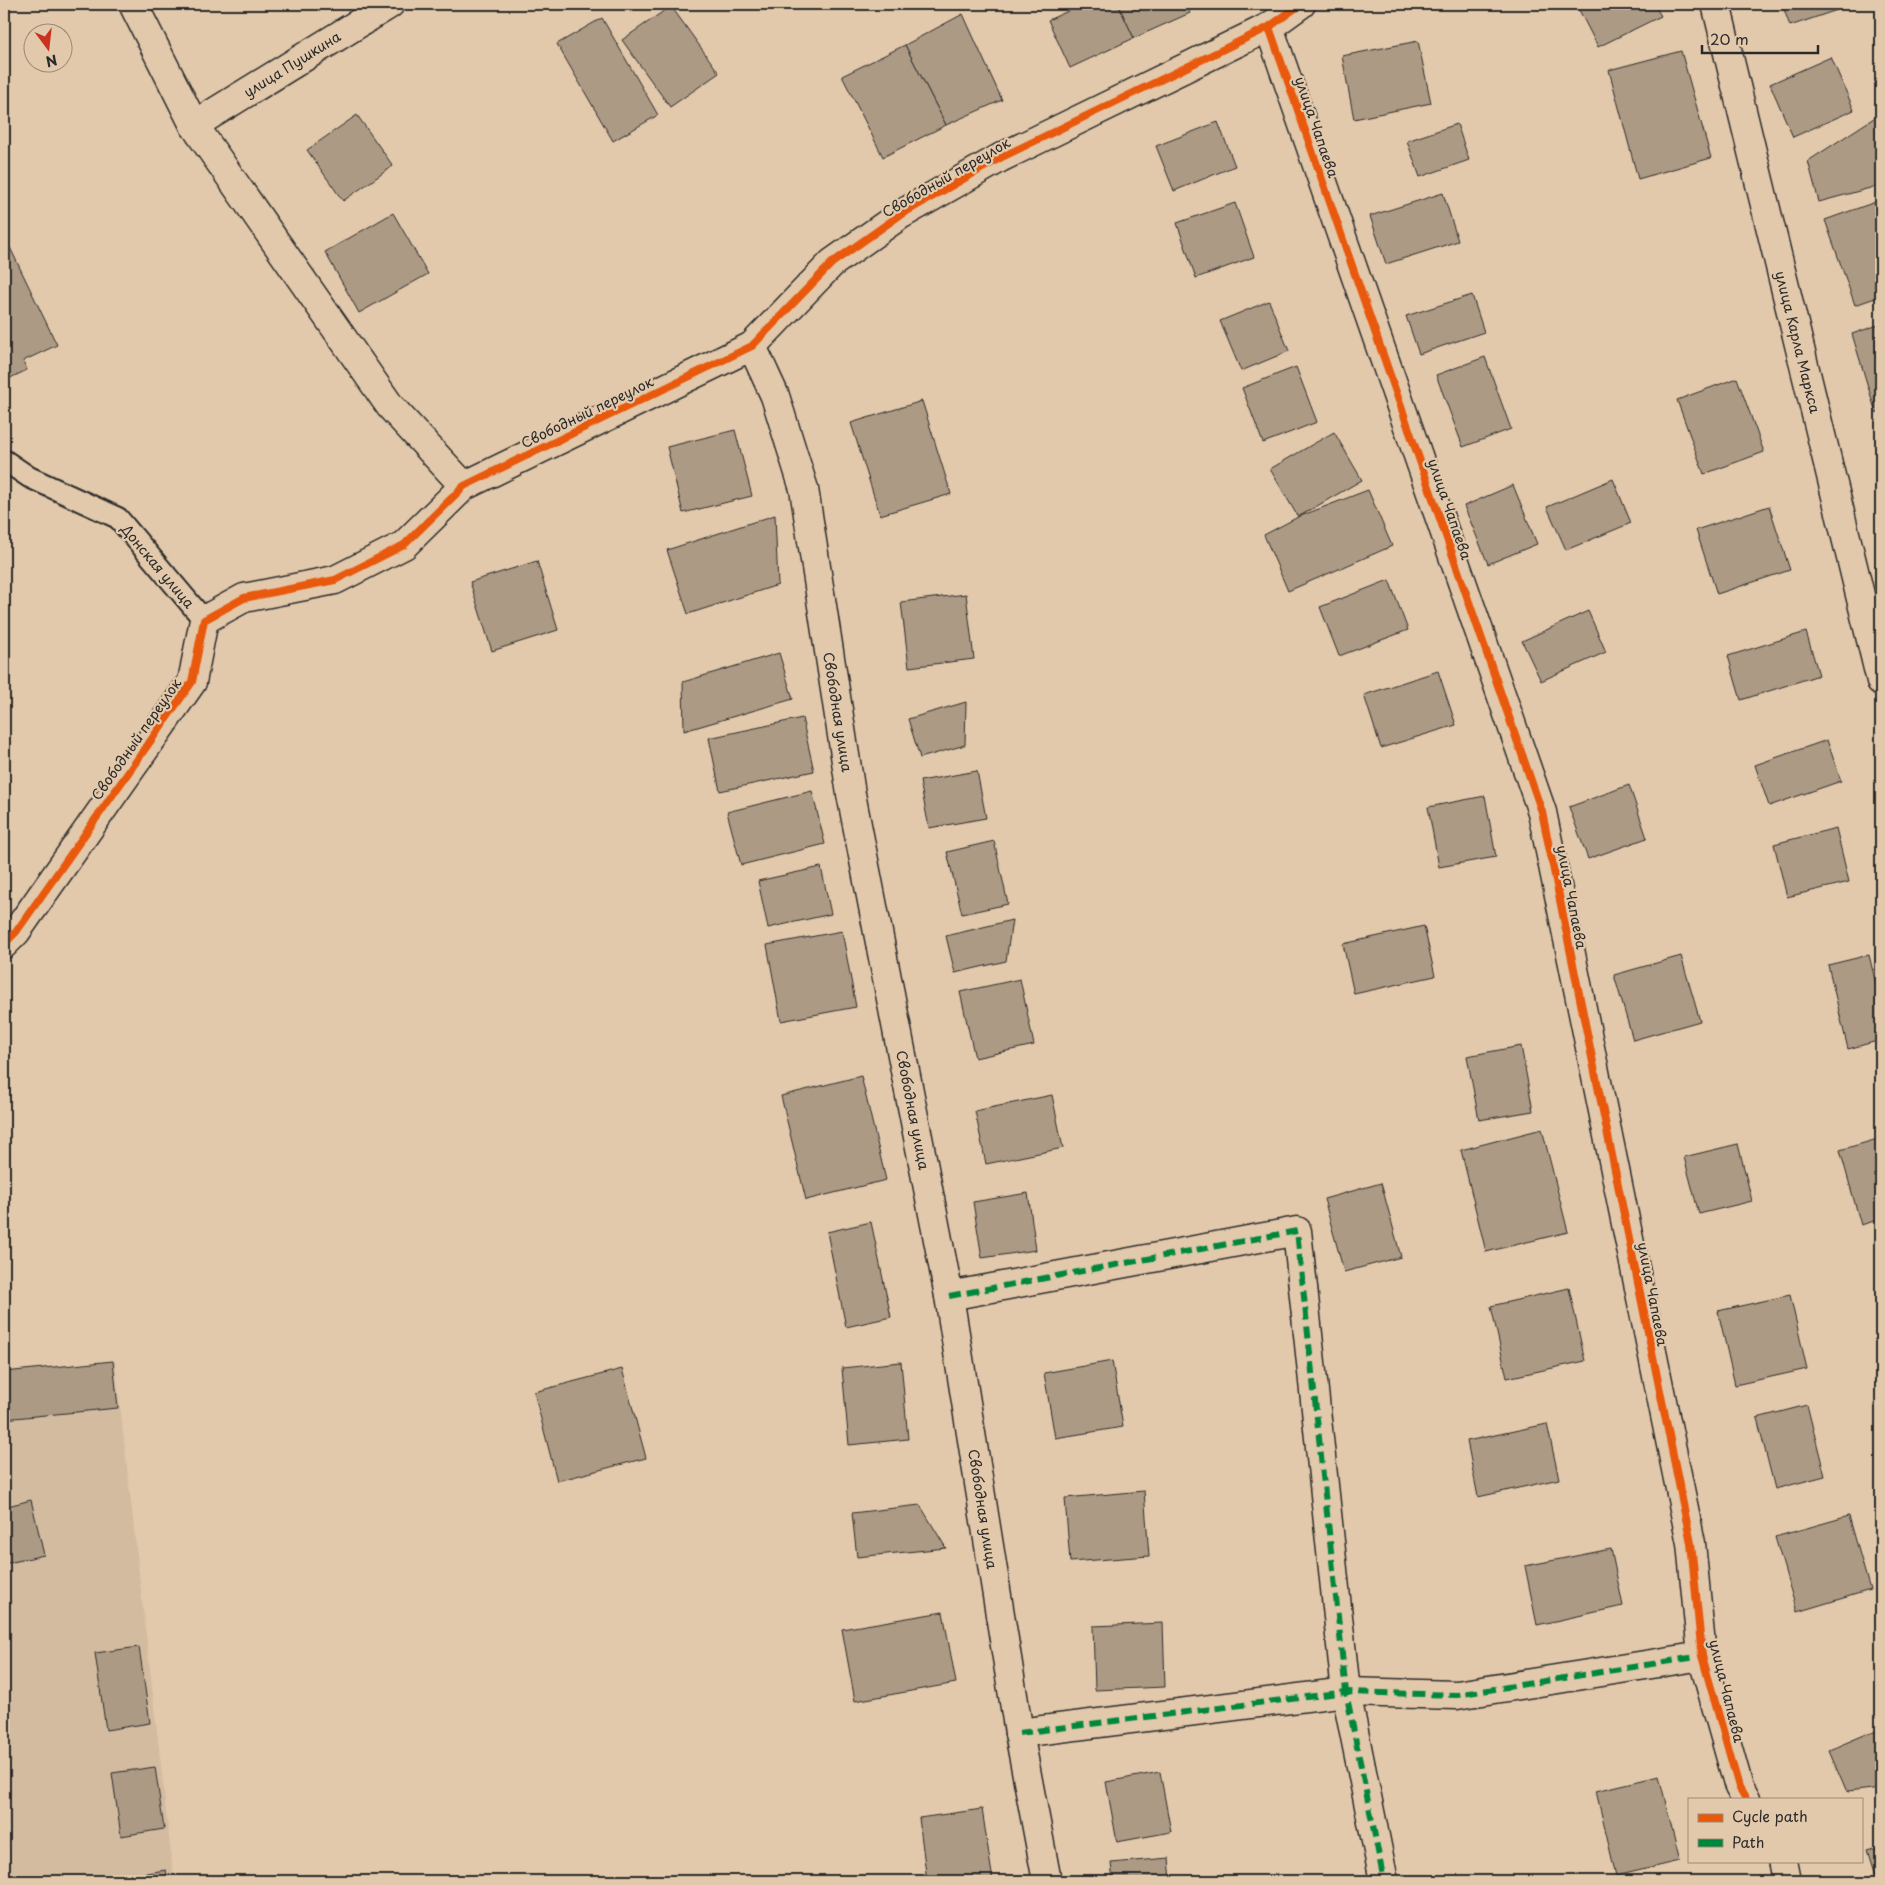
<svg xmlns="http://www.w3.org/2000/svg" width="1885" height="1885" font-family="'Playpen Sans',sans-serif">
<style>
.built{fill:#d3bba0}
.building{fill:#ad9a85;stroke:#2b2b2b}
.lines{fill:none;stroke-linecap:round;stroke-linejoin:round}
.lane-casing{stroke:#2b2b2b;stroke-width:24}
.street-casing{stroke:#2b2b2b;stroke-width:31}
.lane{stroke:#e3c9ab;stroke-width:20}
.street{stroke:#e3c9ab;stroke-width:28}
.quiet{stroke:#00873e;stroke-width:6;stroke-dasharray:12 6;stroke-linecap:butt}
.cycleway-casing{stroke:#e3c9ab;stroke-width:11}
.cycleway{stroke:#e8590c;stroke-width:8}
.labels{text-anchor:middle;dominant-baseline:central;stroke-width:4.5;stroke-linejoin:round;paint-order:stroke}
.street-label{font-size:14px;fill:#2b2b2b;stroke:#e3c9ab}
</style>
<rect width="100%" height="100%" fill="#e3c9ab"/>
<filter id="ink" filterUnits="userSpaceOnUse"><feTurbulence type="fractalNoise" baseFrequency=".02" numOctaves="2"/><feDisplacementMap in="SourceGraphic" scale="10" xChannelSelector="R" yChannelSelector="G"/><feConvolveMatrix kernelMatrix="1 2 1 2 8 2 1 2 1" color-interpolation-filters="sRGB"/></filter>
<g filter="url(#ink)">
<polygon class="built" points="115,1361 174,1881 4,1881 4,1372"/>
<g class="building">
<polygon points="1084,4 1118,4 1134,38 1070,68 1048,20"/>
<polygon points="1118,4 1186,4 1190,13 1134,38"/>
<polygon points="1576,4 1654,4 1661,16 1598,47"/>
<polygon points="1782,4 1843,4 1843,8 1790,26"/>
<polygon points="671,6 719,73 670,107 622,40"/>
<polygon points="963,14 1002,100 946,125 905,45"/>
<polygon points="602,18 658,115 613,141 557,44"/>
<polygon points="1418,41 1431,103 1354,119 1342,56"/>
<polygon points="905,45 946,125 883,157 842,76"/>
<polygon points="1681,51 1711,158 1638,179 1609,70"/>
<polygon points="1831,57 1854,110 1793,137 1770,84"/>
<polygon points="357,115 393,166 343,201 307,150"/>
<polygon points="1877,116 1881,130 1881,185 1819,202 1808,161"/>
<polygon points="1218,122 1235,166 1174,191 1156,146"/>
<polygon points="1457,124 1469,160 1420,177 1407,141"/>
<polygon points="1443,193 1458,241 1386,264 1370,216"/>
<polygon points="1881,200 1881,296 1855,305 1825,220"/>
<polygon points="1235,203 1254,257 1196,278 1177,223"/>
<polygon points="393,213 428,274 359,313 325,252"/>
<polygon points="4,235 57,345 23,361 27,370 4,381"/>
<polygon points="1472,295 1484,332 1419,354 1406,316"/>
<polygon points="1269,301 1289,351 1241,371 1220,321"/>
<polygon points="1881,324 1881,412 1876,413 1852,334"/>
<polygon points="1485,357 1511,429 1463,447 1436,375"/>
<polygon points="1296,367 1317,422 1263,443 1242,388"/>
<polygon points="1737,378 1764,452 1704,474 1677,400"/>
<polygon points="922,401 951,494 880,515 851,423"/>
<polygon points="735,430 752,496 683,513 667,447"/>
<polygon points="1334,432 1362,480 1298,517 1270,469"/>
<polygon points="1613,479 1631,523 1566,550 1547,507"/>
<polygon points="1513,485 1537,544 1488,564 1464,506"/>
<polygon points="1368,490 1392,546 1288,591 1264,535 1298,517"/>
<polygon points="1769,506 1790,570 1717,594 1696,530"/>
<polygon points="775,515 778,585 688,614 667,550"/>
<polygon points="537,561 558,630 492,651 470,582"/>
<polygon points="1389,580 1408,630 1339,656 1320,607"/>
<polygon points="966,594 974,659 909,667 901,602"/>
<polygon points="1588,611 1606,652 1541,681 1522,641"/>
<polygon points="1806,632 1819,675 1741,700 1728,656"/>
<polygon points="779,653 793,699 684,731 683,682"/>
<polygon points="1438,671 1456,725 1381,748 1364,695"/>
<polygon points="966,702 965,745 920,758 908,719"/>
<polygon points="802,718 814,771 720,791 709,738"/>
<polygon points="1827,740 1841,781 1769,806 1755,765"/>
<polygon points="977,771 986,818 929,828 920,781"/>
<polygon points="1629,785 1647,838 1588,859 1569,807"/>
<polygon points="812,791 825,844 741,865 727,812"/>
<polygon points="1485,796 1496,857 1439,867 1428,807"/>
<polygon points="1836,828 1849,882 1787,897 1774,844"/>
<polygon points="994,841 1008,904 962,914 947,852"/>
<polygon points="821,867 831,914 768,928 758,881"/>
<polygon points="1012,920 1006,961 955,973 946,936"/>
<polygon points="1424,926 1435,976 1354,994 1343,944"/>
<polygon points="842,931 856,1007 781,1021 767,945"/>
<polygon points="1869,955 1881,1005 1881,1040 1848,1049 1828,965"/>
<polygon points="1681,956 1700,1021 1633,1040 1614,975"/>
<polygon points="1020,979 1034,1045 975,1058 960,992"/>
<polygon points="1521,1046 1533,1111 1479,1120 1467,1056"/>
<polygon points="861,1076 886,1180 806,1200 781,1096"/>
<polygon points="1052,1095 1063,1148 986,1164 975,1111"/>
<polygon points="1542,1129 1568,1232 1486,1252 1461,1150"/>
<polygon points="1881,1138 1881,1219 1861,1225 1840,1150"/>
<polygon points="1738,1144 1752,1201 1699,1214 1684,1157"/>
<polygon points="1381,1183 1401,1257 1344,1272 1324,1199"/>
<polygon points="1028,1193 1036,1250 982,1258 973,1202"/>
<polygon points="871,1222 891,1317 846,1327 827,1232"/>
<polygon points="1569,1288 1585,1361 1507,1378 1491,1306"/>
<polygon points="1790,1295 1807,1369 1735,1385 1718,1311"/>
<polygon points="113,1361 118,1408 4,1419 4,1372"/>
<polygon points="1112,1361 1123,1427 1055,1438 1044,1373"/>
<polygon points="901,1362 908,1439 849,1445 842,1368"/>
<polygon points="622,1369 646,1458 557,1481 534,1392"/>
<polygon points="1807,1405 1825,1476 1775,1489 1757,1418"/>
<polygon points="1547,1424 1559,1479 1478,1497 1467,1441"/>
<polygon points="1144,1491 1149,1556 1070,1562 1065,1498"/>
<polygon points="31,1500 44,1555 4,1564 4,1507"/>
<polygon points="920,1505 946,1548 857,1557 852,1513"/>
<polygon points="1849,1516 1870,1590 1797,1612 1775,1537"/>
<polygon points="1611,1549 1623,1606 1537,1625 1525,1566"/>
<polygon points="943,1612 956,1683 855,1701 842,1629"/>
<polygon points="1163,1623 1165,1687 1095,1690 1093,1626"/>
<polygon points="139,1647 150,1723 106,1730 95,1653"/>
<polygon points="1881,1728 1881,1788 1847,1792 1829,1750"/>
<polygon points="155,1767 164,1829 121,1836 112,1773"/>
<polygon points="1160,1772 1171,1832 1117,1842 1106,1782"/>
<polygon points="1659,1776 1680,1861 1616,1876 1596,1791"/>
<polygon points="982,1809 993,1881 927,1881 919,1818"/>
<polygon points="1881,1845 1881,1881 1878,1881 1868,1849"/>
<polygon points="1169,1858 1171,1881 1113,1881 1111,1863"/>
<polygon points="166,1870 168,1881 127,1881 126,1876"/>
</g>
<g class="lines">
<g class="lane-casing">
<polyline id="lane" points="4,460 29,477 118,518 204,620"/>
</g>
<g class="street-casing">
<g id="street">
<polyline points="133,4 194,125 390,406 464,486"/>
<polyline points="1716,4 1881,681"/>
<polyline points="1269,27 1542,812 1691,1543 1702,1656 1739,1787 1746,1799"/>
<polyline points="194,125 390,4"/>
<polyline points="752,346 775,396 804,489 851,794 949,1296 1019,1733 1047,1881"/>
<polyline points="4,944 16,932 192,682 204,620 244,598 335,580 404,545 464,486 752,346 832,263 900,215 1000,158 1269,27 1301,4"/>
<polyline points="949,1296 1297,1231 1346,1692 1384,1881"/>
<polyline points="1019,1733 1346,1692 1457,1695 1702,1656"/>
<polyline points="1782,1861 1786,1881"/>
</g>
</g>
<use href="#lane" class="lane"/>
<use href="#street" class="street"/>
<g class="quiet">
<polyline points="949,1296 1297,1231 1346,1692 1384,1881"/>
<polyline points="1019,1733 1346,1692 1457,1695 1702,1656"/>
</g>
<g class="cycleway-casing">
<g id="cycleway">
<polyline points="1269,27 1542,812 1691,1543 1702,1656 1739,1787 1746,1799"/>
<polyline points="4,944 16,932 192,682 204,620 244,598 335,580 404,545 464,486 752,346 832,263 900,215 1000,158 1269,27 1301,4"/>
</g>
</g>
<use href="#cycleway" class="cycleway"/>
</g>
</g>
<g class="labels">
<g class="street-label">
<text transform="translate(292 64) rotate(-32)">улица Пушкина</text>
<text transform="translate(1317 127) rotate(71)">улица Чапаева</text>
<text transform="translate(946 177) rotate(-30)">Свободный переулок</text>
<text transform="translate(1798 342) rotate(76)">улица Карла Маркса</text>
<text transform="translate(587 412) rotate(-26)">Свободный переулок</text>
<text transform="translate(1450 509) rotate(71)">улица Чапаева</text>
<text transform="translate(158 566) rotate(50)">Донская улица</text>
<text transform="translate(838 712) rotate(81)">Свободная улица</text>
<text transform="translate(136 739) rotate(-55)">Свободный переулок</text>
<text transform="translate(1572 897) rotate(79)">улица Чапаева</text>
<text transform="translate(913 1110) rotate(79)">Свободная улица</text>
<text transform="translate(1653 1294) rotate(79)">улица Чапаева</text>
<text transform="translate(983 1509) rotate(81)">Свободная улица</text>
<text transform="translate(1727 1691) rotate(76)">улица Чапаева</text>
</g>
</g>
<rect width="1885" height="1885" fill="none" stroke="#e3c9ab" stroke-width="20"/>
<rect x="10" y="10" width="1865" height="1865" fill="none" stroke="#2b2b2b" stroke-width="2" filter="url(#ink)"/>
<rect x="1688" y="1798" width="175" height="65" fill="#e3c9ab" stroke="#998a78"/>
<rect x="1698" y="1814" width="25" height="8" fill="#e8590c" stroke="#998a78"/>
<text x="1732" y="1822" font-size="15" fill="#2b2b2b">Cycle path</text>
<rect x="1698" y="1839" width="25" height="8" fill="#00873e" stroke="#998a78"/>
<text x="1732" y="1848" font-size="15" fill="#2b2b2b">Path</text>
<g transform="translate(48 48) rotate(165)"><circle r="24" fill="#e3c9ab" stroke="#998a78"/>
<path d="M0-4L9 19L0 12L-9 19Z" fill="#c8321e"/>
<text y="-8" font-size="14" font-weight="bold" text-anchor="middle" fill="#2b2b2b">N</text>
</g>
<path d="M1702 45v8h116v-8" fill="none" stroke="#2b2b2b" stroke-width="2.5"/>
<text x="1710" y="45" font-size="15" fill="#2b2b2b" stroke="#e3c9ab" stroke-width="4" paint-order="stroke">20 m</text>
</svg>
